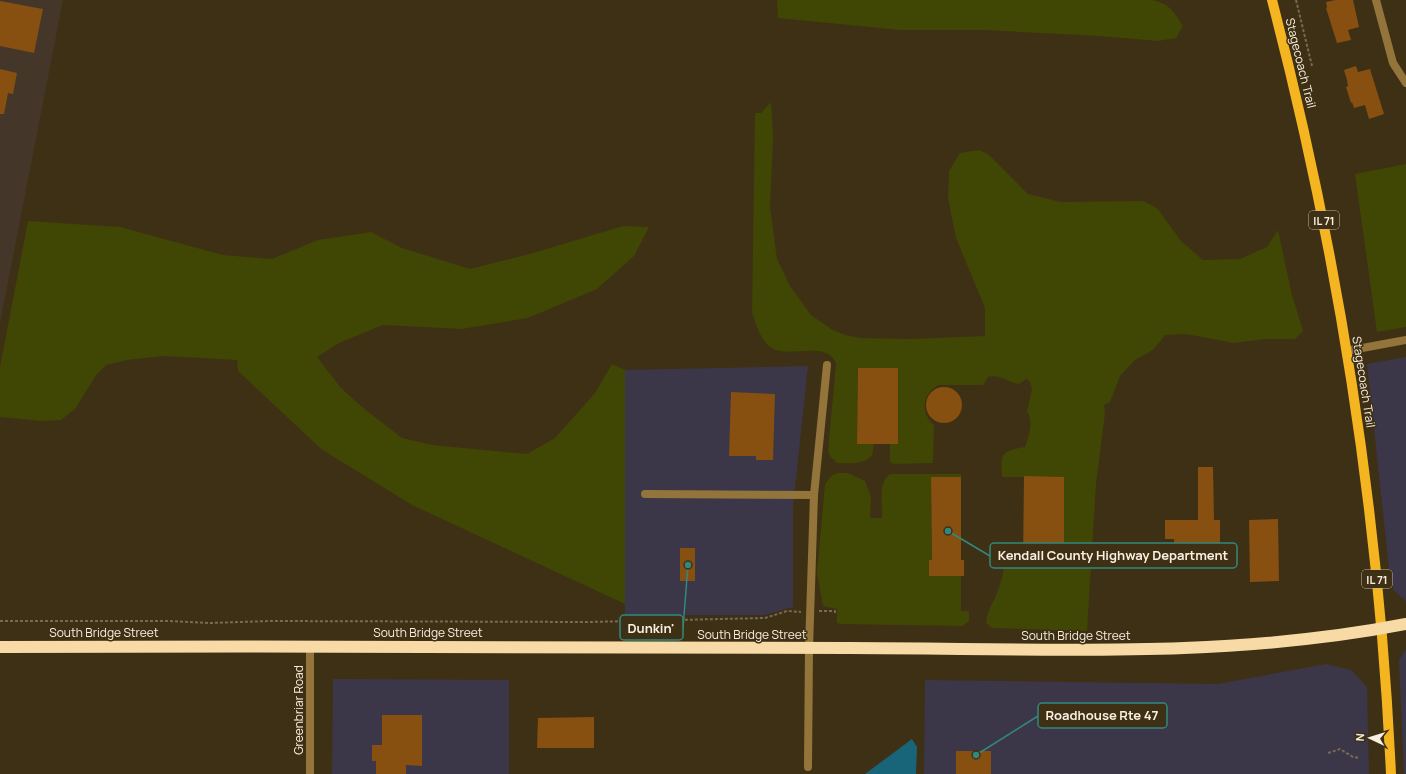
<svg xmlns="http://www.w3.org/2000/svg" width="1406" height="774" font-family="Manrope,sans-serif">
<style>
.commercial{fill:#3b3748}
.industrial{fill:#443729}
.green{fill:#404603}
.water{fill:#186479}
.building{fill:#874f10}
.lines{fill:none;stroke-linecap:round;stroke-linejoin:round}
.path{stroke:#786b54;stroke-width:2;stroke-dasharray:3 2;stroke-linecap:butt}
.street{stroke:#93753b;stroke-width:8}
.primary{stroke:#f5b521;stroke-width:10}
.highway{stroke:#f7daa5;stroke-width:12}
.labels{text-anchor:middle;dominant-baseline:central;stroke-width:3;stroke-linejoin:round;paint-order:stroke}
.shield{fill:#3e3015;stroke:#c1b6a3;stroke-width:1}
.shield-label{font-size:11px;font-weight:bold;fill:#f9efe0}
.street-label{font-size:12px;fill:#f9efe0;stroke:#3e3015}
.leader{fill:none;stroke:#32887f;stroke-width:1.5}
.callout-dot{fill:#32887f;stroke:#3e3015;stroke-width:1.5}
.callout{fill:#3e3015;stroke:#32887f;stroke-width:1.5}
.callout-label{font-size:13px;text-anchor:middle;font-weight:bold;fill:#f9efe0}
</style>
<rect width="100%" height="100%" fill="#3e3015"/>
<g class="commercial">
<polygon points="1406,357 1406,601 1394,591 1390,577 1367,364"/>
<polygon points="808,366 793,507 793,607 764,615 625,615 625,370"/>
<polygon points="1406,649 1406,774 1404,774 1399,660"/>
<polygon points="1326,664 1351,670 1367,687 1369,774 924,774 925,680 1218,684"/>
<polygon points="333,679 509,680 509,774 332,774"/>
</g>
<polygon class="industrial" points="0,0 63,0 0,323"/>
<g class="green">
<path d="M777 0H1151C1169 3 1174 11 1183 26L1176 38 1158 41 1100 36 984 30H900L778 18Z"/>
<path d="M771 102 773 139 770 207 777 259 790 286 811 315 831 329 845 335 860 338 910 339 985 336V308L956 238 948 198 949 171 960 153 979 150 989 155 1028 194 1060 202 1143 201 1157 208 1181 241 1203 260 1240 259 1267 247 1278 230 1292 295 1303 331 1295 339H1265L1234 343 1186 334 1165 335 1153 350 1135 360 1120 376 1110 402 1104 405 1105 413 1096 484 1087 631 992 628 986 623C987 610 994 602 998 590 1004 576 1005 561 1006 546H1021V552L1064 561V477H1002C1001 455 1000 451 1025 447 1029 435 1034 423 1027 411L1032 389 1030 382 1026 379 1019 384C1006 382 1002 374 988 377L983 385H939C922 393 920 413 934 425L933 463 894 464 890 462V444L898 443V368H858L857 443 874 444 872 455C863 466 850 463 837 463L830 456 828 451 836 364C828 338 785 361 769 346 760 338 756 324 752 313L755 113H761Z"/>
<polygon points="1406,164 1406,327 1377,332 1355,174"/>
<polygon points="28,221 120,227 223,255 272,259 318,240 371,232 402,248 470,269 530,254 623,226 649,227 634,256 597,289 528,318 462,329 383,325 339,343 317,357 341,388 362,407 402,438 432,445 527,454 555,438 595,393 612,364 625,370 625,604 412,505 321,449 238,371 237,360 164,356 127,360 106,365 97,374 75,409 61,420 42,421 0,417 0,367"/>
<path d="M838 473H848L865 481 871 497 870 518H882C883 504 877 484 890 474H961V477H931L932 560H929V576H961V611H969V621L963 626 840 624 837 623V609L823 606 817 573 825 484 832 475Z"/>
</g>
<polygon class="water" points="912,739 917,747 916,774 865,774"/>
<g class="building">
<polygon points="1335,0 1353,0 1359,27 1348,30 1351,40 1337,43 1326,8 1327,8 1326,2"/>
<polygon points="0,1 43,9 34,53 0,46"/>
<polygon points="1356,66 1358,72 1370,69 1384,114 1369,119 1365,105 1354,108 1352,102 1351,103 1346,87 1348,86 1347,80 1344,70"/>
<polygon points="0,69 17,73 13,94 8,93 4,114 0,114"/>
<polygon points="858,368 898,368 898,444 857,444"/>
<circle cx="944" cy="405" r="18"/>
<polygon points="731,392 775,394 773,460 756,460 756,456 729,456"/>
<polygon points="1198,467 1213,467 1214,520 1220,520 1220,548 1211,548 1211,554 1188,554 1188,552 1184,552 1184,548 1174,548 1174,539 1165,539 1165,520 1198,520"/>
<polygon points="1024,476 1064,477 1064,561 1023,561"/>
<polygon points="931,477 961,477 961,560 964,560 964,576 929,576 929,560 932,560"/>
<polygon points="1278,519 1279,581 1250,582 1249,520"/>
<rect x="680" y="548" width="15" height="33"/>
<polygon points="382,715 422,715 422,766 406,765 406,774 376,774 376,761 372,761 372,745 382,745"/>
<polygon points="594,717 594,748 537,748 538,718"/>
<rect x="956" y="751" width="35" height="23"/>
</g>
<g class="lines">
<g class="path">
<polyline points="1296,0 1312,66"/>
<polyline points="819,611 835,611 835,614"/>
<polyline points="0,621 170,621 210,623 270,621 588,622 765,618 787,611 801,612"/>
<polyline points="1328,753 1340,749 1353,757 1360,758"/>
</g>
<g class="street">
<polyline points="1376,0 1393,63 1406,83"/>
<polyline points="1346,351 1406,340"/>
<polyline points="645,494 814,495"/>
<polyline points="808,767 809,648 814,495 827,365"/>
<polyline points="310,774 310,646"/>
</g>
<path class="primary" d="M1272 0C1338 253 1379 513 1391 774"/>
<path class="highway" d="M0 647C283 646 566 647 849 648 1035 648 1222 660 1406 624"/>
</g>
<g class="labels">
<g class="shield">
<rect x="1309" y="211" width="30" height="18" rx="3"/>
<rect x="1362" y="570" width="30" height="18" rx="3"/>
</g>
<g class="shield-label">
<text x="1324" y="220">IL 71</text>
<text x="1377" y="579">IL 71</text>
</g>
<g class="street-label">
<text transform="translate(1301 63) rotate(76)">Stagecoach Trail</text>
<text transform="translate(1364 382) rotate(81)">Stagecoach Trail</text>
<text x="104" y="632">South Bridge Street</text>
<text x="428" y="632">South Bridge Street</text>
<text x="752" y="634">South Bridge Street</text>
<text x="1076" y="635">South Bridge Street</text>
<text transform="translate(298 710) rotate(-90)">Greenbriar Road</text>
</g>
</g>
<path class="leader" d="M948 531L990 556M688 565L683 628M976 755L1038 716"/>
<g class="callout-dot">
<circle cx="948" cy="531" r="4"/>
<circle cx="688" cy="565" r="4"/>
<circle cx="976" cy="755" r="4"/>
</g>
<g class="callout">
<rect x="990" y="543" width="247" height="25" rx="4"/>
<rect x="620" y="615" width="63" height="25" rx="4"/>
<rect x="1038" y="703" width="129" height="25" rx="4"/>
</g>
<g class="callout-label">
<text x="1113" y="560">Kendall County Highway Department</text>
<text x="651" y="633">Dunkin'</text>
<text x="1102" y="720">Roadhouse Rte 47</text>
</g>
<g transform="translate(1370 738) rotate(274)" stroke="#3e3015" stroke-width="3" paint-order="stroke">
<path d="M0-3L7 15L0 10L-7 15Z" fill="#f9efe0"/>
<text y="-6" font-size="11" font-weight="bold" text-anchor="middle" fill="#f9efe0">N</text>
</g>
</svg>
